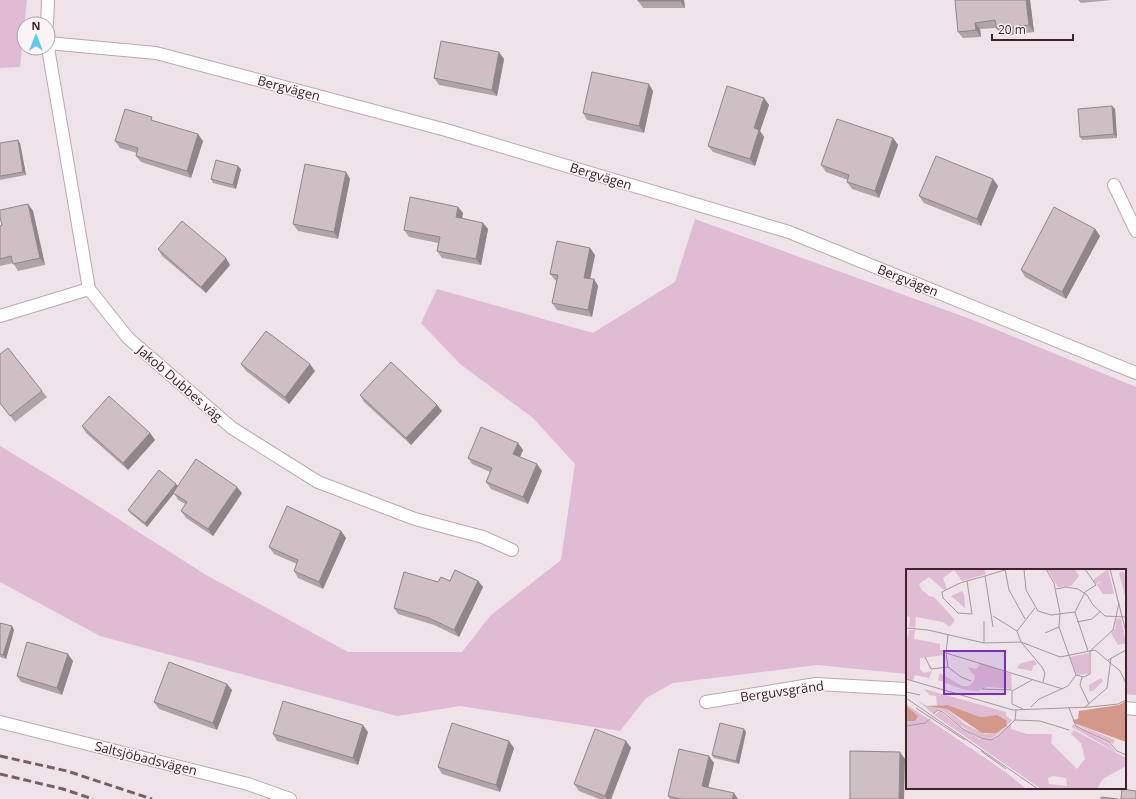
<svg xmlns="http://www.w3.org/2000/svg" width="1136" height="799" font-family="'Open Sans',sans-serif">
<style>
.green{fill:#dfbcd4}
.lines{fill:none;stroke-linecap:round;stroke-linejoin:round}
.minor-casing{stroke:#b9a9af;stroke-width:14}
.minor{stroke:#fff;stroke-width:12}
.rail{stroke:#7b5d64;stroke-width:3;stroke-dasharray:8 4;stroke-linecap:butt}
.wall{fill:#b1a4a9}
.shaded-wall{fill:#90868a}
.building{fill:#cebfc5;stroke:#90868a}
.labels{text-anchor:middle;dominant-baseline:central;stroke-width:3;stroke-linejoin:round;paint-order:stroke}
.street-label{font-size:13px;fill:#402229;stroke:#faf4f7}
.inset-road{fill:none;stroke:#a8969c;stroke-width:1}
.view{fill:#7b2cbf;fill-opacity:0.15;stroke:#7b2cbf;stroke-width:2}
.inset-edge{fill:none;stroke:#402229;stroke-width:2}
</style>
<rect width="100%" height="100%" fill="#ede3e8"/>
<g class="green">
<polygon points="0,0 27,0 20,67 0,68"/>
<polygon points="695,219 973,320 1136,387 1136,695 1125,694 1125,570 907,570 907,674 817,665 673,683 646,698 620,731 460,706 397,716 100,636 0,582 0,446 76,492 206,575 348,652 462,652 490,616 561,560 575,464 533,418 460,364 421,323 437,289 593,333 675,282"/>
</g>
<g class="lines">
<g class="minor-casing">
<g id="minor">
<polyline points="47,24 48,0"/>
<polyline points="48,43 156,53 446,130 789,232 1136,373"/>
<polyline points="48,48 89,289 128,338 232,428 318,482 415,519 483,537 512,550"/>
<polyline points="1114,185 1136,231"/>
<polyline points="0,316 89,289"/>
<polyline points="706,702 816,684 907,689"/>
<polyline points="1125,708 1136,709"/>
<polyline points="0,722 248,784 290,799"/>
</g>
</g>
<use href="#minor" class="minor"/>
<g class="rail">
<polyline points="0,756 67,771 152,799"/>
<polyline points="0,774 63,789 93,799"/>
</g>
</g>
<g class="wall">
<polygon points="684,0 685,8 643,8 638,1"/>
<polygon points="955,0 1030,0 1034,32 1001,36 997,29 996,28 980,29 981,37 963,38 958,32"/>
<polygon points="1078,0 1112,0 1081,3"/>
<polygon points="504,59 497,96 439,85 434,78"/>
<polygon points="653,91 644,133 587,120 583,113"/>
<polygon points="764,98 769,105 760,131 764,137 755,166 713,152 708,146"/>
<polygon points="1115,109 1117,138 1082,140 1080,137"/>
<polygon points="155,121 203,141 191,178 141,162 136,156 137,153 120,148 115,141"/>
<polygon points="893,138 898,145 879,198 852,189 847,182 848,180 826,172 821,165"/>
<polygon points="0,143 20,143 26,175 0,180"/>
<polygon points="241,169 236,189 213,183 211,179"/>
<polygon points="346,172 350,179 338,239 298,231 293,224"/>
<polygon points="993,179 998,186 981,226 924,203 919,196"/>
<polygon points="28,204 33,211 45,265 18,271 13,263 0,266 0,226 2,225"/>
<polygon points="458,207 463,213 462,218 483,223 488,229 481,265 442,258 437,251 438,243 409,237 404,230"/>
<polygon points="1095,229 1100,236 1066,299 1025,277 1021,270"/>
<polygon points="590,248 595,255 590,279 594,279 598,286 592,317 557,310 552,303 556,281 555,280 550,274"/>
<polygon points="158,249 230,265 206,293 162,256"/>
<polygon points="0,354 42,391 47,397 15,422 0,403"/>
<polygon points="241,364 315,371 289,404 246,371"/>
<polygon points="360,395 437,405 442,411 411,445 364,402"/>
<polygon points="82,426 150,433 155,440 128,470 86,433"/>
<polygon points="518,443 523,450 520,457 542,471 528,504 491,489 486,482 490,472 472,464 468,458"/>
<polygon points="178,486 242,493 213,536 186,518 181,511 185,504 178,500 174,493 147,527 130,513 128,510"/>
<polygon points="341,531 346,538 323,589 298,578 294,571 297,564 274,554 269,547"/>
<polygon points="450,581 478,581 483,587 459,637 434,625 398,614 394,608 438,582"/>
<polygon points="0,623 12,626 14,630 6,659 0,657"/>
<polygon points="73,661 62,695 21,682 17,676"/>
<polygon points="232,690 217,730 159,709 154,702"/>
<polygon points="744,729 746,732 739,764 714,758 712,755"/>
<polygon points="368,732 358,765 277,741 273,734"/>
<polygon points="626,741 631,748 611,799 599,799 579,791 574,784"/>
<polygon points="514,748 500,792 442,774 438,767"/>
<polygon points="714,763 708,787 738,799 670,799 668,796"/>
</g>
<g class="shaded-wall">
<polygon points="680,0 684,0 685,8 680,1"/>
<polygon points="1026,0 1030,0 1034,32 1029,25"/>
<polygon points="975,23 980,29 981,37 976,30"/>
<polygon points="499,52 504,59 497,96 492,90"/>
<polygon points="649,84 653,91 644,133 639,126"/>
<polygon points="764,98 769,105 760,131 764,137 755,166 750,159 754,128"/>
<polygon points="1112,106 1115,109 1117,138 1114,134"/>
<polygon points="198,134 203,141 191,178 187,171"/>
<polygon points="893,138 898,145 879,198 875,191"/>
<polygon points="18,140 20,143 26,175 23,172"/>
<polygon points="238,166 241,169 236,189 233,185"/>
<polygon points="346,172 350,179 338,239 334,232"/>
<polygon points="993,179 998,186 981,226 977,219"/>
<polygon points="28,204 33,211 45,265 40,258"/>
<polygon points="458,207 463,213 461,224 456,217"/>
<polygon points="483,223 488,229 481,265 476,259"/>
<polygon points="1095,229 1100,236 1066,299 1062,292"/>
<polygon points="590,248 595,255 589,284 584,278"/>
<polygon points="226,258 230,265 206,293 201,287"/>
<polygon points="594,279 598,286 592,317 588,310"/>
<polygon points="310,364 315,371 289,404 285,397"/>
<polygon points="437,405 442,411 411,445 406,438"/>
<polygon points="150,433 155,440 128,470 123,463"/>
<polygon points="518,443 523,450 518,461 513,454"/>
<polygon points="537,464 542,471 528,504 523,497"/>
<polygon points="176,484 179,487 147,527 145,523"/>
<polygon points="237,487 242,493 213,536 208,529"/>
<polygon points="341,531 346,538 323,589 319,582"/>
<polygon points="478,581 483,587 459,637 454,630"/>
<polygon points="12,626 14,630 6,659 3,655"/>
<polygon points="68,654 73,661 62,695 57,688"/>
<polygon points="227,684 232,690 217,730 213,723"/>
<polygon points="363,725 368,732 358,765 353,758"/>
<polygon points="744,729 746,732 739,764 736,761"/>
<polygon points="509,741 514,748 500,792 496,785"/>
<polygon points="626,741 631,748 611,799 607,799 605,796"/>
<polygon points="900,752 905,759 904,799 899,799"/>
<polygon points="709,756 714,763 707,793 702,786"/>
<polygon points="734,793 738,799 732,799"/>
</g>
<g class="building">
<rect x="638" y="0" width="42" height="1"/>
<polygon points="955,0 1026,0 1029,25 997,29 995,20 975,23 976,30 958,32"/>
<polygon points="441,41 499,52 492,90 434,78"/>
<polygon points="592,72 649,84 639,126 583,113"/>
<polygon points="727,86 764,98 754,128 759,130 750,159 708,146"/>
<polygon points="1112,106 1114,134 1080,137 1078,109"/>
<polygon points="125,109 152,117 151,120 198,134 187,171 136,156 138,148 115,141"/>
<polygon points="837,119 893,138 875,191 847,182 849,175 821,165"/>
<polygon points="18,140 23,172 0,176 0,143"/>
<polygon points="936,156 993,179 977,219 919,196"/>
<polygon points="216,160 238,166 233,185 211,179"/>
<polygon points="305,164 346,172 334,232 293,224"/>
<polygon points="410,197 458,207 456,217 483,223 476,259 437,251 440,237 404,230"/>
<polygon points="28,204 40,258 13,264 11,256 0,259 0,226 2,225 0,217 0,210"/>
<polygon points="1054,207 1095,229 1062,292 1021,270"/>
<polygon points="182,221 226,258 201,287 158,249"/>
<polygon points="557,241 590,248 584,278 594,279 588,310 552,303 558,275 550,274"/>
<polygon points="266,331 310,364 285,397 241,364"/>
<polygon points="8,348 42,391 10,416 0,403 0,354"/>
<polygon points="391,362 437,405 406,438 360,395"/>
<polygon points="109,396 150,433 123,463 82,426"/>
<polygon points="481,427 518,443 513,454 537,464 523,497 486,482 492,468 468,458"/>
<polygon points="196,459 237,487 208,529 181,511 187,502 173,493"/>
<polygon points="159,470 176,484 145,523 128,510"/>
<polygon points="287,506 341,531 319,582 294,571 298,560 269,547"/>
<polygon points="455,570 478,581 454,630 429,618 394,608 404,572 438,582 441,577 450,581"/>
<polygon points="0,623 12,626 3,655 0,654"/>
<polygon points="27,642 68,654 57,688 17,676"/>
<polygon points="169,662 227,684 213,723 154,702"/>
<polygon points="283,701 363,725 353,758 273,734"/>
<polygon points="452,723 509,741 496,785 438,767"/>
<polygon points="720,723 744,729 736,761 712,755"/>
<polygon points="595,729 626,741 605,796 574,784"/>
<polygon points="679,749 709,756 702,786 734,793 732,799 681,799 668,796"/>
<polygon points="850,751 900,752 899,799 850,799"/>
<polygon points="1122,789 1136,791 1136,799 1121,799"/>
<polygon points="1101,797 1118,799 1101,799"/>
</g>
<g class="labels">
<g class="street-label">
<text transform="translate(289 88) rotate(15)">Bergvägen</text>
<text transform="translate(601 176) rotate(17)">Bergvägen</text>
<text transform="translate(908 280) rotate(22)">Bergvägen</text>
<text transform="translate(180 383) rotate(41)">Jakob Dubbes väg</text>
<text transform="translate(782 691) rotate(-8)">Berguvsgränd</text>
<text transform="translate(146 758) rotate(14)">Saltsjöbadsvägen</text>
</g>
</g>
<g transform="translate(906 569)">
<rect width="220" height="220" fill="#ede3e8"/>
<path d="M0 0H78L80 5 56 12 48 1 37 9 41 20 38 21 23 8 13 15 16 21 23 27 28 28 49 51 44 58 37 53 10 48 9 59 3 58 4 48 0 47ZM141 0H169L173 7 165 17 152 18ZM202 0 208 25H197L191 16 196 11 190 15 187 11ZM217 2 220 7 219 27 213 4ZM56 22 58 25 59 39 45 27ZM215 49 220 74 212 76 205 64 209 60 210 50ZM3 61H9L8 70 34 75V81H39V86L14 89V100L18 104 26 102 23 109 9 106 7 112 0 109V68H2ZM183 84V105L171 106 164 88ZM128 91 131 95 127 97 126 102 111 99 115 94ZM75 94 105 105 106 120 82 118 71 122 59 121 32 111 34 104 56 117H63L68 112 69 107 61 98 70 100ZM195 109 197 112 187 122H183V116ZM18 120 100 143V147L106 151 101 156 99 150 91 146 74 148 42 136 31 137 30 127 24 126ZM12 132 21 137 41 140 60 156 79 165 92 163 100 159 85 170 75 169 52 155 38 142 33 140 27 145ZM0 135 101 204 120 220H0ZM34 142 51 156 74 170H89L105 154V160L121 165H146L145 174 171 200 179 190 175 174 165 165 168 161 220 189V197L197 210 191 220H135L28 146ZM147 207 160 209 161 217 143 215 142 209ZM168 154 197 166 209 171 207 175ZM167 155 202 174 210 183 166 158Z" fill="#dfbcd4" fill-rule="evenodd"/>
<path d="M220 132V173L168 154 167 151 172 150 173 142 213 136ZM42 136 74 148 91 146 100 151 101 157 90 164H76L41 140 20 137ZM0 137 12 147 9 152H0Z" fill="#d4988a"/>
<path class="inset-road" d="M99 0 103 21 119 50M118 0 120 21 132 42 145 46 169 43M140 0 148 14 154 44 153 58 170 106M179 0 190 16 179 23 169 43 182 82M204 0 220 63M79 7 87 58M61 12 66 45 52 44 37 29 36 23 54 14 61 12 79 7 102 0M150 20 160 18 172 20 181 26 187 36 199 47 220 48M87 47 111 62 115 73 136 98 139 104 137 113M78 52V73M171 53 186 50 195 42M0 59 22 61 78 74 115 73 154 88 189 81 214 102 220 114M111 62 129 39M139 64 153 58M42 66 40 84 42 98 55 108 65 112M184 82 207 61 213 34M40 84 157 120M19 88 25 100 42 98M202 91 220 81M170 106 178 108 184 105V82M176 108 174 116 183 135M0 110 107 141 184 138 212 135 220 131M76 120 106 121M0 123 14 126M0 129 132 220M125 138 133 130 162 117 170 106M10 139 59 171M163 139 170 157 203 173 211 182 220 186M178 139 201 119 205 89M117 140 106 135V122L126 111M27 145 32 141 37 143 57 160 75 169 85 171 92 167 109 151 110 141M109 151 134 152 163 161M0 157 19 154 24 150M75 182 100 200"/>
<path class="view" d="M38 82H99V125H38Z"/>
<rect width="220" height="220" class="inset-edge"/>
</g>
<g transform="translate(36 36)"><circle r="19" fill="#faf4f7" stroke="#b0a0a5"/>
<path d="M0-3L7 15L0 10L-7 15Z" fill="#59caf6"/>
<text y="-6" font-size="11" font-weight="bold" text-anchor="middle" fill="#402229">N</text>
</g>
<path d="M992 34v6h81v-6" fill="none" stroke="#402229" stroke-width="2"/>
<text x="998" y="34" font-size="12" fill="#402229" stroke="#faf4f7" stroke-width="3" paint-order="stroke">20 m</text>
</svg>
